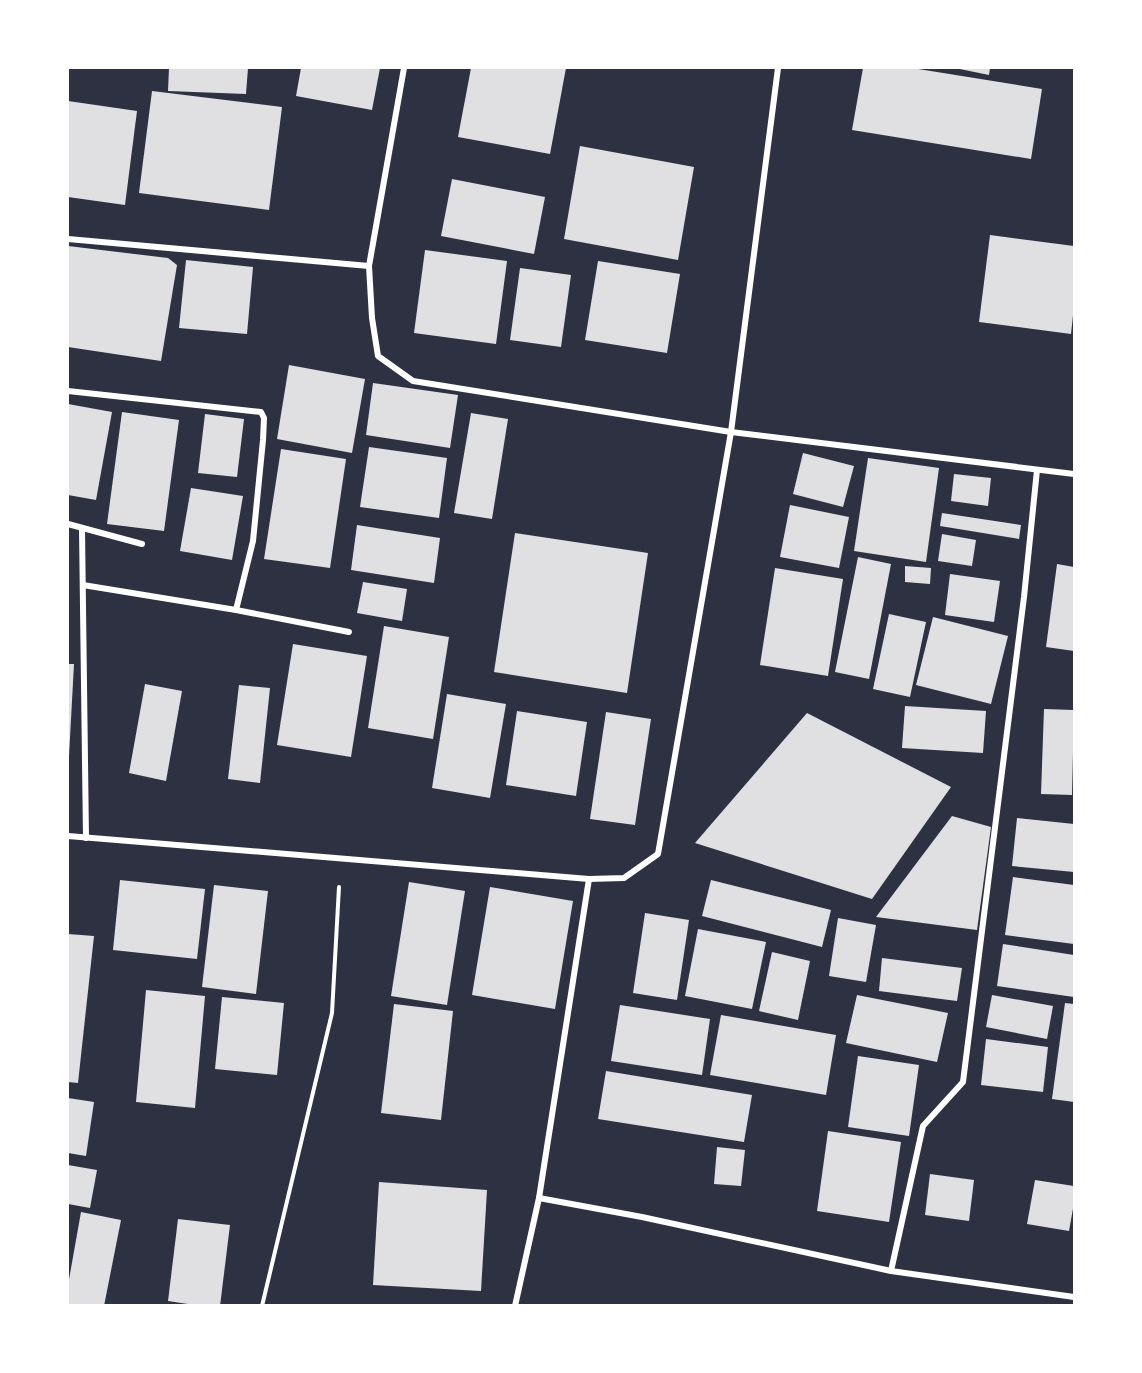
<svg xmlns="http://www.w3.org/2000/svg" width="1142" height="1373" font-family="'Exo 2',sans-serif">
<style>
.building{fill:#e0e0e3}
.lines{fill:none;stroke-linecap:round;stroke-linejoin:round}
.path{stroke:#fff;stroke-width:4}
.minor{stroke:#fff;stroke-width:6}
</style>
<rect width="100%" height="100%" fill="#2d3142"/>
<g class="building">
<polygon points="169,68 248,68 246,94 168,91"/>
<polygon points="301,68 380,68 372,110 296,96"/>
<polygon points="471,68 566,68 550,154 458,137"/>
<polygon points="863,68 912,68 1042,89 1031,159 852,130"/>
<polygon points="955,68 990,68 989,75"/>
<polygon points="152,91 282,107 269,210 139,193"/>
<polygon points="68,101 137,111 125,205 68,197"/>
<polygon points="580,146 694,167 678,260 564,239"/>
<polygon points="452,179 545,197 534,254 441,236"/>
<polygon points="990,235 1074,246 1074,306 1071,334 979,322"/>
<polygon points="68,246 168,258 177,265 161,361 68,347"/>
<polygon points="425,250 507,261 496,344 414,333"/>
<polygon points="186,260 253,267 247,334 179,328"/>
<polygon points="598,261 680,274 667,353 585,340"/>
<polygon points="520,268 571,275 561,347 510,340"/>
<polygon points="289,365 365,379 352,453 277,439"/>
<polygon points="373,383 458,395 450,448 366,435"/>
<polygon points="68,404 112,412 96,500 68,495"/>
<polygon points="122,412 179,420 164,531 107,524"/>
<polygon points="471,413 508,419 492,519 454,513"/>
<polygon points="205,414 244,419 237,477 198,473"/>
<polygon points="369,447 447,458 439,518 360,507"/>
<polygon points="281,449 346,459 330,568 264,559"/>
<polygon points="803,453 854,466 843,507 793,494"/>
<polygon points="868,458 939,468 926,562 854,551"/>
<polygon points="954,474 991,478 988,506 951,501"/>
<polygon points="191,488 243,496 232,560 180,551"/>
<polygon points="790,505 849,517 839,568 780,557"/>
<polygon points="942,513 1021,525 1019,539 940,526"/>
<polygon points="357,525 440,538 434,583 351,570"/>
<polygon points="515,533 648,553 627,693 494,672"/>
<polygon points="942,534 976,540 972,566 938,561"/>
<polygon points="858,557 891,564 869,679 835,672"/>
<polygon points="1057,564 1074,567 1074,651 1046,647"/>
<polygon points="905,566 931,568 930,584 905,582"/>
<polygon points="775,568 843,579 828,676 760,665"/>
<polygon points="950,574 1000,581 994,622 945,615"/>
<polygon points="363,582 407,589 402,621 357,613"/>
<polygon points="889,614 926,622 910,697 873,689"/>
<polygon points="933,617 1008,636 991,704 916,685"/>
<polygon points="384,626 449,637 433,739 368,728"/>
<polygon points="293,644 367,656 351,757 277,745"/>
<polygon points="68,664 74,664 69,756 68,756"/>
<polygon points="145,684 182,691 166,781 129,773"/>
<polygon points="239,685 270,688 260,783 228,779"/>
<polygon points="447,694 506,704 490,798 432,788"/>
<polygon points="905,706 986,711 983,753 902,748"/>
<polygon points="1044,709 1074,710 1072,795 1041,794"/>
<polygon points="517,711 587,722 576,796 506,785"/>
<polygon points="606,712 651,719 635,825 590,819"/>
<polygon points="807,713 951,787 872,899 695,843"/>
<polygon points="952,816 991,827 977,930 876,917"/>
<polygon points="1017,818 1074,824 1074,872 1012,866"/>
<polygon points="1013,877 1074,885 1074,944 1005,935"/>
<polygon points="120,880 205,889 197,959 113,950"/>
<polygon points="711,880 831,910 822,947 702,916"/>
<polygon points="409,882 465,891 447,1005 391,996"/>
<polygon points="214,885 268,891 256,994 202,987"/>
<polygon points="490,887 573,901 555,1009 472,995"/>
<polygon points="645,913 689,920 677,1000 633,993"/>
<polygon points="838,918 876,925 866,982 829,976"/>
<polygon points="698,929 766,942 752,1009 685,996"/>
<polygon points="68,934 94,936 78,1083 68,1082"/>
<polygon points="1003,944 1074,955 1074,997 997,986"/>
<polygon points="772,952 810,961 798,1020 759,1011"/>
<polygon points="882,958 962,968 957,1001 879,991"/>
<polygon points="146,990 205,996 195,1108 136,1102"/>
<polygon points="857,995 948,1013 937,1062 846,1043"/>
<polygon points="992,995 1053,1006 1047,1039 986,1027"/>
<polygon points="222,997 284,1003 277,1075 215,1069"/>
<polygon points="1065,1003 1074,1004 1074,1102 1052,1099"/>
<polygon points="394,1004 453,1011 441,1120 381,1113"/>
<polygon points="620,1005 710,1019 702,1075 611,1061"/>
<polygon points="721,1015 836,1035 826,1095 710,1075"/>
<polygon points="986,1039 1048,1047 1043,1092 981,1085"/>
<polygon points="858,1056 919,1065 909,1136 848,1127"/>
<polygon points="606,1071 752,1095 744,1142 598,1119"/>
<polygon points="68,1098 94,1102 86,1156 68,1153"/>
<polygon points="828,1131 901,1142 889,1222 817,1211"/>
<polygon points="717,1147 745,1150 741,1186 714,1184"/>
<polygon points="68,1165 97,1170 90,1208 68,1204"/>
<polygon points="930,1174 974,1180 969,1221 925,1215"/>
<polygon points="1035,1180 1074,1186 1074,1203 1069,1231 1027,1224"/>
<polygon points="379,1182 487,1190 481,1291 373,1285"/>
<polygon points="81,1212 121,1220 104,1306 68,1306 68,1285"/>
<polygon points="178,1219 230,1225 220,1306 201,1306 168,1301"/>
</g>
<g class="lines">
<polyline class="path" points="262,1306 332,1013 339,887"/>
<g class="minor">
<polyline points="404,68 369,266 372,318 378,356 413,381 731,432 1074,474"/>
<polyline points="68,239 369,266"/>
<polyline points="68,391 261,412 264,418 263,440 253,541 236,610"/>
<polyline points="68,524 142,544"/>
<polyline points="82,529 86,838"/>
<polyline points="83,585 236,610 349,632"/>
<polyline points="68,836 589,879 624,878 658,854 731,432 778,68"/>
<polyline points="539,1198 642,1217 891,1271 1074,1297"/>
<polyline points="891,1271 923,1126 963,1082 1024,597 1037,470"/>
<polyline points="515,1306 539,1198 589,879"/>
</g>
</g>
<rect width="1142" height="1373" fill="none" stroke="#ffffff" stroke-width="138"/>
</svg>
